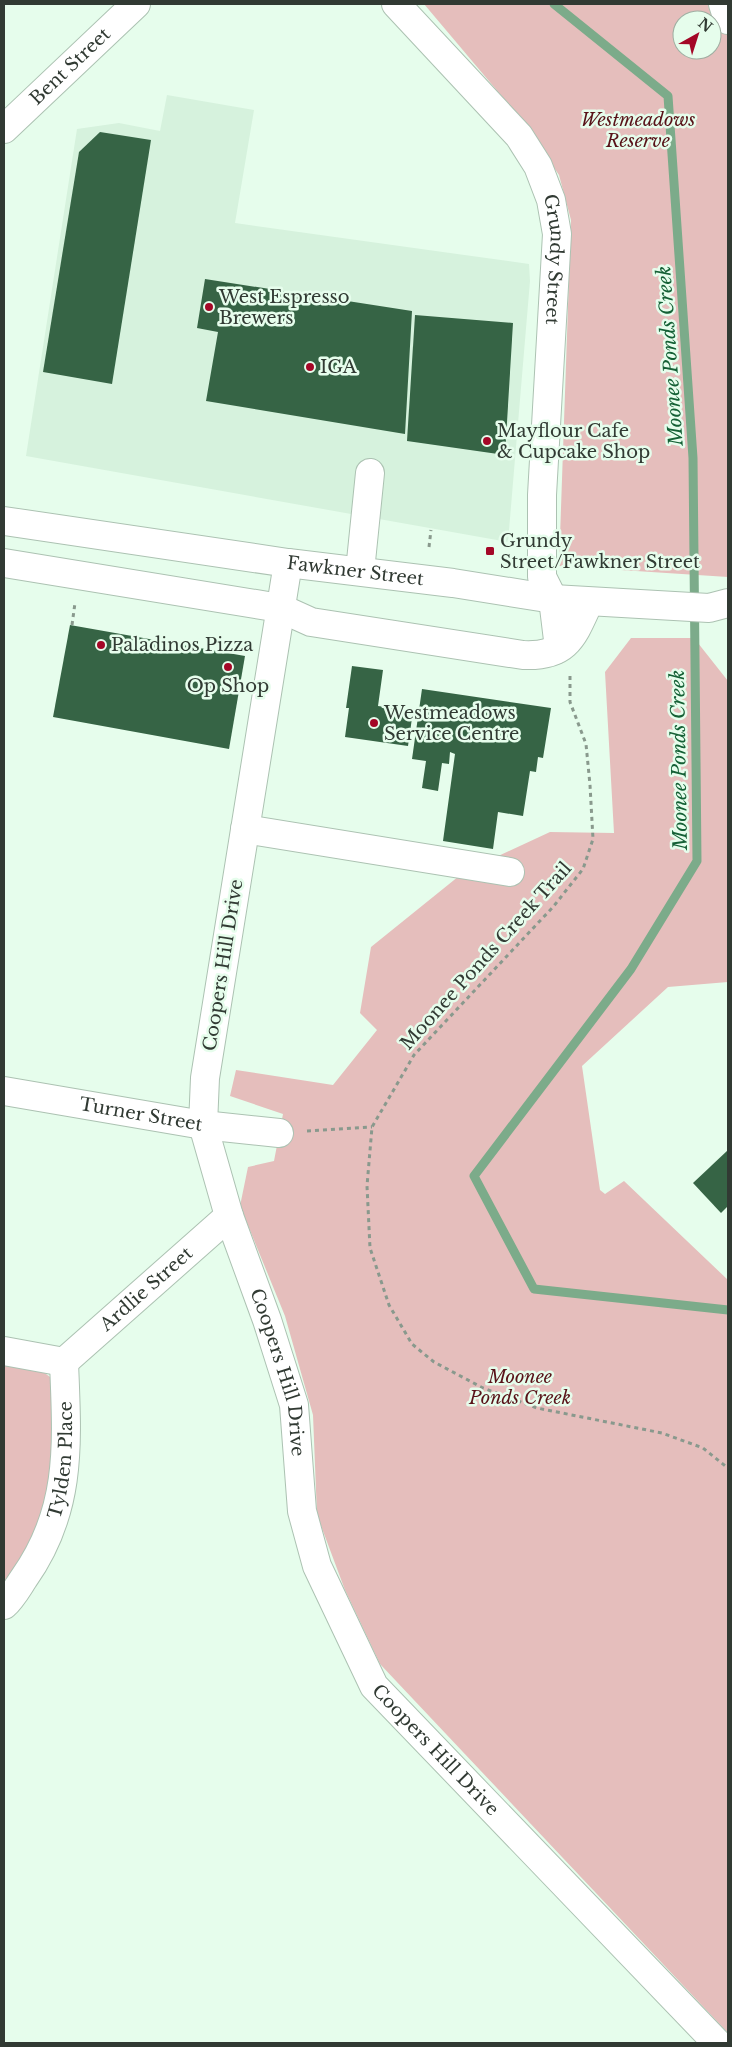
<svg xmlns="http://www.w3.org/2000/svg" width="732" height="2047" font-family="'Libre Baskerville',serif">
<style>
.built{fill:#d6f2dd}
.green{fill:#e5bebc;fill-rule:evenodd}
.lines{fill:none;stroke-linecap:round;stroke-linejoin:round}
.stream{stroke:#7cab8a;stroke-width:9}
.building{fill:#366445}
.minor-casing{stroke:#acc2b2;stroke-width:30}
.path{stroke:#89998d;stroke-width:3;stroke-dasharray:4 4;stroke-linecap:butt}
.minor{stroke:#fff;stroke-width:28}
.poi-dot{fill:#a40727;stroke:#e6fdec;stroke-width:2}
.labels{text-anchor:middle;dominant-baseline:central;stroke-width:5;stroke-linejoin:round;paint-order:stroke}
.street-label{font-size:18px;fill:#313a33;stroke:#e6fdec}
.park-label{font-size:18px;font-style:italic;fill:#581218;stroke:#e6fdec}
.poi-label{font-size:18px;fill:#313a33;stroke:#e6fdec;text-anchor:start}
.water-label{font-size:19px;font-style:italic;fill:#146035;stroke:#e6fdec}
</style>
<rect width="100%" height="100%" fill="#e6fdec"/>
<polygon class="built" points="167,95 254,110 235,223 529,264 530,281 508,542 26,456 77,129 119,123 160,131"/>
<g class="green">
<path d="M424 4H728V577L559 566 571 220 559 175 516 113ZM682 20H712V50H682Z"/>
<polygon points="631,638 694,638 728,681 728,982 668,987 582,1066 600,1190 605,1194 624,1181 728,1280 728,2033 380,1664 345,1590 317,1515 313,1415 285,1316 240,1206 248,1167 274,1161 283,1114 230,1096 236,1070 333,1085 377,1030 360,1013 371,947 464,872 550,832 614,833 605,672"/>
<polygon points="4,1361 42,1371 50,1377 52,1393 51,1477 42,1522 4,1591"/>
</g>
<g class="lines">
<polyline class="stream" points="554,4 668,96 693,458 697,861 631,969 474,1176 534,1289 728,1310"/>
</g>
<g class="building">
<polygon points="100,132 151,140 112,384 43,372 79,152"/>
<polygon points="205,279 412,311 405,434 206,401 218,332 197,328"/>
<polygon points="415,315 513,323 505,455 407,441"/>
<polygon points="70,625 245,656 229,749 53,717"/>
<polygon points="352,666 383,670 378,706 413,711 408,746 345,737 349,708 346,708"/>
<polygon points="422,689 551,708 543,758 538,757 536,772 530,771 523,816 498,812 493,849 443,841 455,754 450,752 449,764 442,763 438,791 422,788 426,761 412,759"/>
<polygon points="728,1150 728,1206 721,1213 693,1183"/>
</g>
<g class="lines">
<g class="minor-casing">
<g id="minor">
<path id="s1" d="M396 4 519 136 538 166 551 200 557 234 542 495V577L553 599 558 640 555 650"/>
<polyline points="723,4 728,20"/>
<path id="s2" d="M4 129 136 4"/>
<path id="s3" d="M4 521 288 563 453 583 553 599 709 608 728 603"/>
<path d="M4 563 280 608 311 622 523 655C567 657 573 637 589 602"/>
<path id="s4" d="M288 563 205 1078 203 1125 229 1216 267 1320 294 1405 302 1511 317 1566 374 1686 717 2043"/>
<polyline points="360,571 370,473"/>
<polyline points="245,829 510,872"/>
<path id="s5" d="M4 1091 203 1125 279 1133"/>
<polyline points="4,1351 64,1362"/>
<path id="s6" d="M64 1362 229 1216"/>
<path id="s7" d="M4 1605C12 1598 18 1587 24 1578 73 1509 67 1441 64 1362"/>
</g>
</g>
<g class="path">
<polyline points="429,547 431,530"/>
<polyline points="72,625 75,603"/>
<polyline points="570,676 570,702 586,744 590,785 593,839 583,869 553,907 414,1055 372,1127 367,1186 370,1248 389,1305 412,1344 434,1362 483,1388 537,1408 662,1433 703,1448 728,1468"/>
<polyline points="307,1131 372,1127"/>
</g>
<use href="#minor" class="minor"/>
</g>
<g class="poi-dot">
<circle cx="209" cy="307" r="5"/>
<circle cx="310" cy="367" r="5"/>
<circle cx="487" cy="441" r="5"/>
<rect x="485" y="546" width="10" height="10" rx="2.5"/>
<circle cx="101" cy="645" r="5"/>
<circle cx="228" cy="667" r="5"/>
<circle cx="374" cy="723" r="5"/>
</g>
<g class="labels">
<g class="street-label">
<text stroke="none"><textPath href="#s2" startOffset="91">Bent Street</textPath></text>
<text stroke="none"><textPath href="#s1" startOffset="312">Grundy Street</textPath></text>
<text stroke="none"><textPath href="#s3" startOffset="355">Fawkner Street</textPath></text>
<text transform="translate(486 956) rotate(-48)">Moonee Ponds Creek Trail</text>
<text transform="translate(223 965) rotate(-81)">Coopers Hill Drive</text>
<text stroke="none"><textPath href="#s5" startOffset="139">Turner Street</textPath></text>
<text stroke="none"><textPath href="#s6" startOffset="110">Ardlie Street</textPath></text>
<text stroke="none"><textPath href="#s4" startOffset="828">Coopers Hill Drive</textPath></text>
<text stroke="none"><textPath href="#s7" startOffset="160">Tylden Place</textPath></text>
<text stroke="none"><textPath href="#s4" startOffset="1248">Coopers Hill Drive</textPath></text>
</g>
<g class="park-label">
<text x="638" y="120">Westmeadows<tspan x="638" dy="21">Reserve</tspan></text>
<text x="520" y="1377">Moonee<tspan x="520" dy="21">Ponds Creek</tspan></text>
</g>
<g class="poi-label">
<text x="219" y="297">West Espresso<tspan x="219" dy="21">Brewers</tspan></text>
<text x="320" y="367">IGA</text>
<text x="497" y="431">Mayflour Cafe<tspan x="497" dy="21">&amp; Cupcake Shop</tspan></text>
<text x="500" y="541">Grundy<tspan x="500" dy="21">Street/Fawkner Street</tspan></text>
<text x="111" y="645">Paladinos Pizza</text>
<text x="228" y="686" text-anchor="middle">Op Shop</text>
<text x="384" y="713">Westmeadows<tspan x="384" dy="21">Service Centre</tspan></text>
</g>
<g class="water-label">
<text transform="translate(670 356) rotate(-94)">Moonee Ponds Creek</text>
<text transform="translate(679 760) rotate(-91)">Moonee Ponds Creek</text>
</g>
</g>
<rect width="732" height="2047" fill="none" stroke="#313a33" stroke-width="10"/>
<g transform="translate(697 35) rotate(39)"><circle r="24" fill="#e6fdec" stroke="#9eafa2"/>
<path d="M0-4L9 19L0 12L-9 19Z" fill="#a40727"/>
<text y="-8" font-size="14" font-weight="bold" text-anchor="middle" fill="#313a33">N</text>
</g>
</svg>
